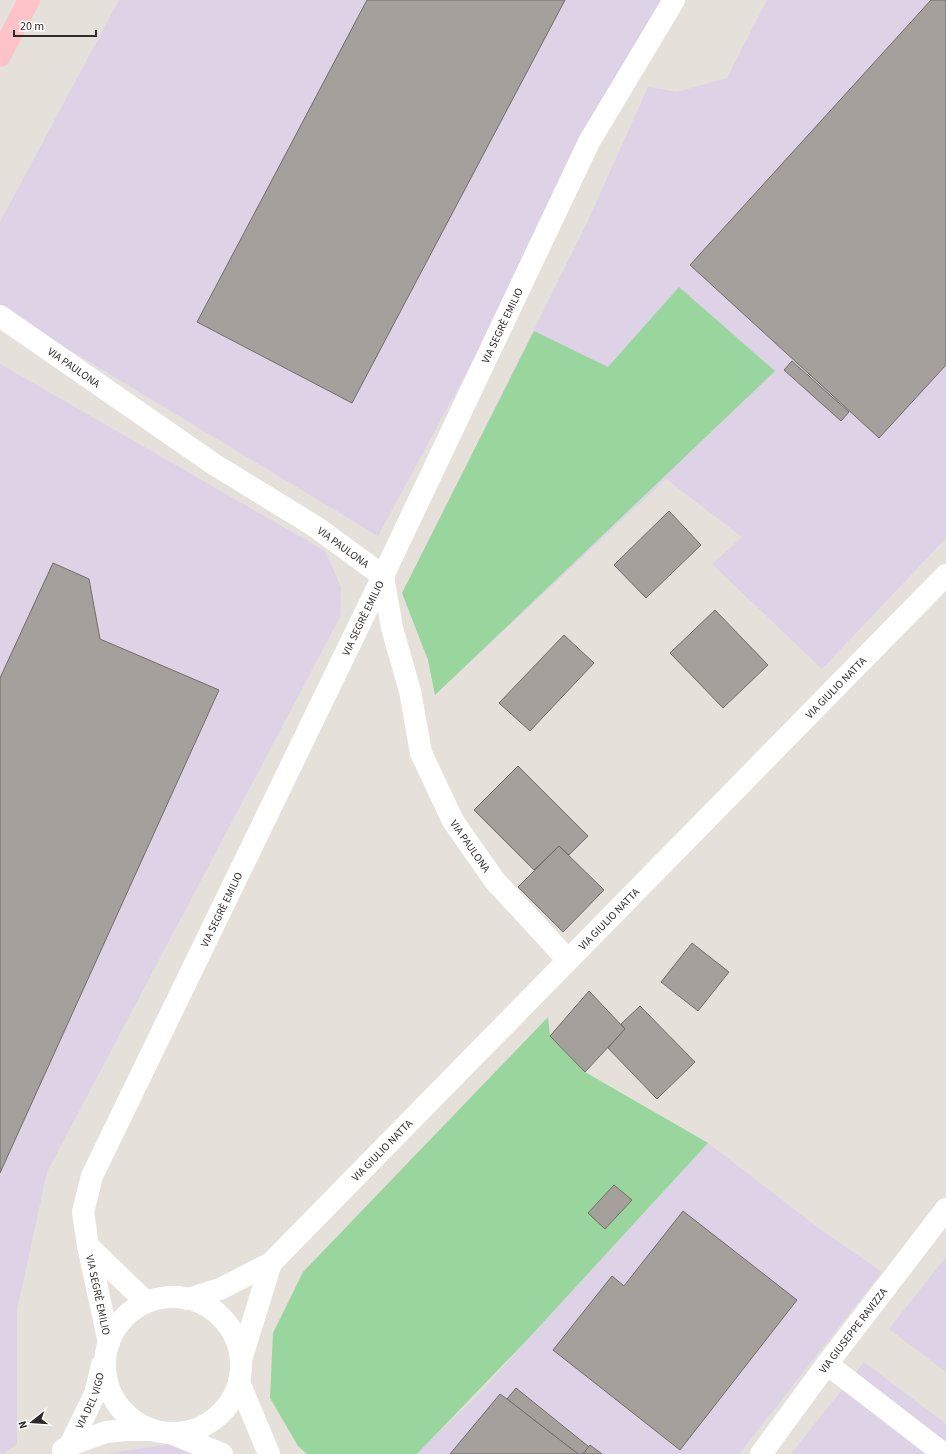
<svg xmlns="http://www.w3.org/2000/svg" width="946" height="1454" font-family="'Source Sans 3',sans-serif">
<style>
.industrial{fill:#ded2e6}
.green{fill:#99d69e}
.building{fill:#a5a09b;stroke:#726d68}
.lines{fill:none;stroke-linecap:round;stroke-linejoin:round}
.minor{stroke:#fff;stroke-width:22}
.highway{stroke:#fec2c9;stroke-width:22}
.labels{text-anchor:middle;dominant-baseline:central;stroke-width:4;stroke-linejoin:round;paint-order:stroke}
.street-label{font-size:11px;fill:#2d2b29;stroke:#fff}
</style>
<rect width="100%" height="100%" fill="#e5e0da"/>
<g class="industrial">
<polygon points="119,0 668,0 378,536 0,308 0,222"/>
<polygon points="767,0 946,0 946,538 822,669 712,564 742,537 666,479 435,695 428,660 402,593 404,591 587,223 648,87 677,92 727,78"/>
<polygon points="0,364 325,551 341,587 340,617 47,1172 17,1310 17,1444 3,1454 0,1454"/>
<polygon points="708,1143 821,1230 882,1272 739,1454 416,1454 480,1393 535,1331"/>
<polygon points="946,1257 946,1372 889,1329"/>
<polygon points="864,1362 946,1424 946,1454 791,1454"/>
<polygon points="174,1443 201,1454 106,1454"/>
</g>
<g class="green">
<polygon points="679,287 775,371 435,695 428,660 402,593 534,331 608,367"/>
<polygon points="548,1017 550,1036 585,1072 708,1143 527,1340 417,1454 307,1454 298,1446 270,1398 273,1333 303,1272"/>
</g>
<g class="building">
<polygon points="367,0 565,0 352,403 197,322"/>
<polygon points="931,0 946,0 946,365 879,438 690,265"/>
<polygon points="792,361 849,412 841,421 784,370"/>
<polygon points="669,511 701,545 646,598 614,565"/>
<polygon points="53,563 89,579 100,639 219,690 0,1173 0,678"/>
<polygon points="715,610 768,665 723,708 670,653"/>
<polygon points="564,635 594,663 530,731 499,703"/>
<polygon points="518,766 588,836 569,855 559,846 534,870 474,810"/>
<polygon points="559,846 604,890 563,932 518,887"/>
<polygon points="692,943 729,972 698,1011 661,982"/>
<polygon points="589,991 625,1029 585,1072 550,1036"/>
<polygon points="640,1006 695,1062 657,1099 608,1048 625,1029 621,1024"/>
<polygon points="614,1185 632,1200 605,1229 588,1213"/>
<polygon points="683,1211 797,1300 680,1450 553,1350 612,1276 624,1286"/>
<polygon points="516,1388 589,1447 583,1454 578,1454 507,1399"/>
<polygon points="500,1394 507,1399 578,1454 450,1454"/>
<polygon points="590,1445 602,1454 583,1454"/>
</g>
<g class="lines">
<g class="minor">
<path id="s1" d="M0 316 215 465 316 527 383 576 392 628 410 691 421 753 453 821 495 881 568 960"/>
<polyline points="88,1246 146,1302"/>
<circle cx="173" cy="1365" r="68"/>
<path id="s2" d="M188 1299 220 1289 271 1263 946 575"/>
<path id="s3" d="M109 1343 88 1246 83 1212 92 1176 383 576 589 142 674 0"/>
<polyline points="241,1360 271,1263"/>
<polyline points="827,1364 944,1454"/>
<polyline points="239,1382 269,1454"/>
<polyline points="173,1434 222,1454"/>
<path id="s4" d="M70 1445 95 1394 102 1365"/>
<polyline points="63,1450 70,1445 106,1432 127,1430 149,1430"/>
<path id="s5" d="M761 1454 827 1364 946 1209"/>
</g>
<polyline class="highway" points="0,56 29,0"/>
</g>
<g class="labels">
<g class="street-label">
<text stroke="none"><textPath href="#s3" startOffset="1115">VIA SEGRÈ EMILIO</textPath></text>
<text stroke="none"><textPath href="#s1" startOffset="90">VIA PAULONA</textPath></text>
<text stroke="none"><textPath href="#s1" startOffset="414">VIA PAULONA</textPath></text>
<text stroke="none"><textPath href="#s3" startOffset="791">VIA SEGRÈ EMILIO</textPath></text>
<text stroke="none"><textPath href="#s2" startOffset="897">VIA GIULIO NATTA</textPath></text>
<text stroke="none"><textPath href="#s1" startOffset="750">VIA PAULONA</textPath></text>
<text stroke="none"><textPath href="#s3" startOffset="467">VIA SEGRÈ EMILIO</textPath></text>
<text stroke="none"><textPath href="#s2" startOffset="573">VIA GIULIO NATTA</textPath></text>
<text stroke="none"><textPath href="#s2" startOffset="249">VIA GIULIO NATTA</textPath></text>
<text transform="translate(98 1295) rotate(78)">VIA SEGRÈ EMILIO</text>
<text stroke="none"><textPath href="#s5" startOffset="154">VIA GIUSEPPE RAVIZZA</textPath></text>
<text stroke="none"><textPath href="#s4" startOffset="49">VIA DEL VIGO</textPath></text>
</g>
</g>
<g transform="translate(32 1422) rotate(253)" stroke="#ffffff" stroke-width="3" paint-order="stroke">
<path d="M0-3L7 15L0 10L-7 15Z" fill="#2d2b29"/>
<text y="-6" font-size="11" font-weight="bold" text-anchor="middle" fill="#2d2b29">N</text>
</g>
<path d="M14 30v6h82v-6" fill="none" stroke="#2d2b29" stroke-width="2"/>
<text x="20" y="30" font-size="12" fill="#2d2b29" stroke="#ffffff" stroke-width="3" paint-order="stroke">20 m</text>
</svg>
